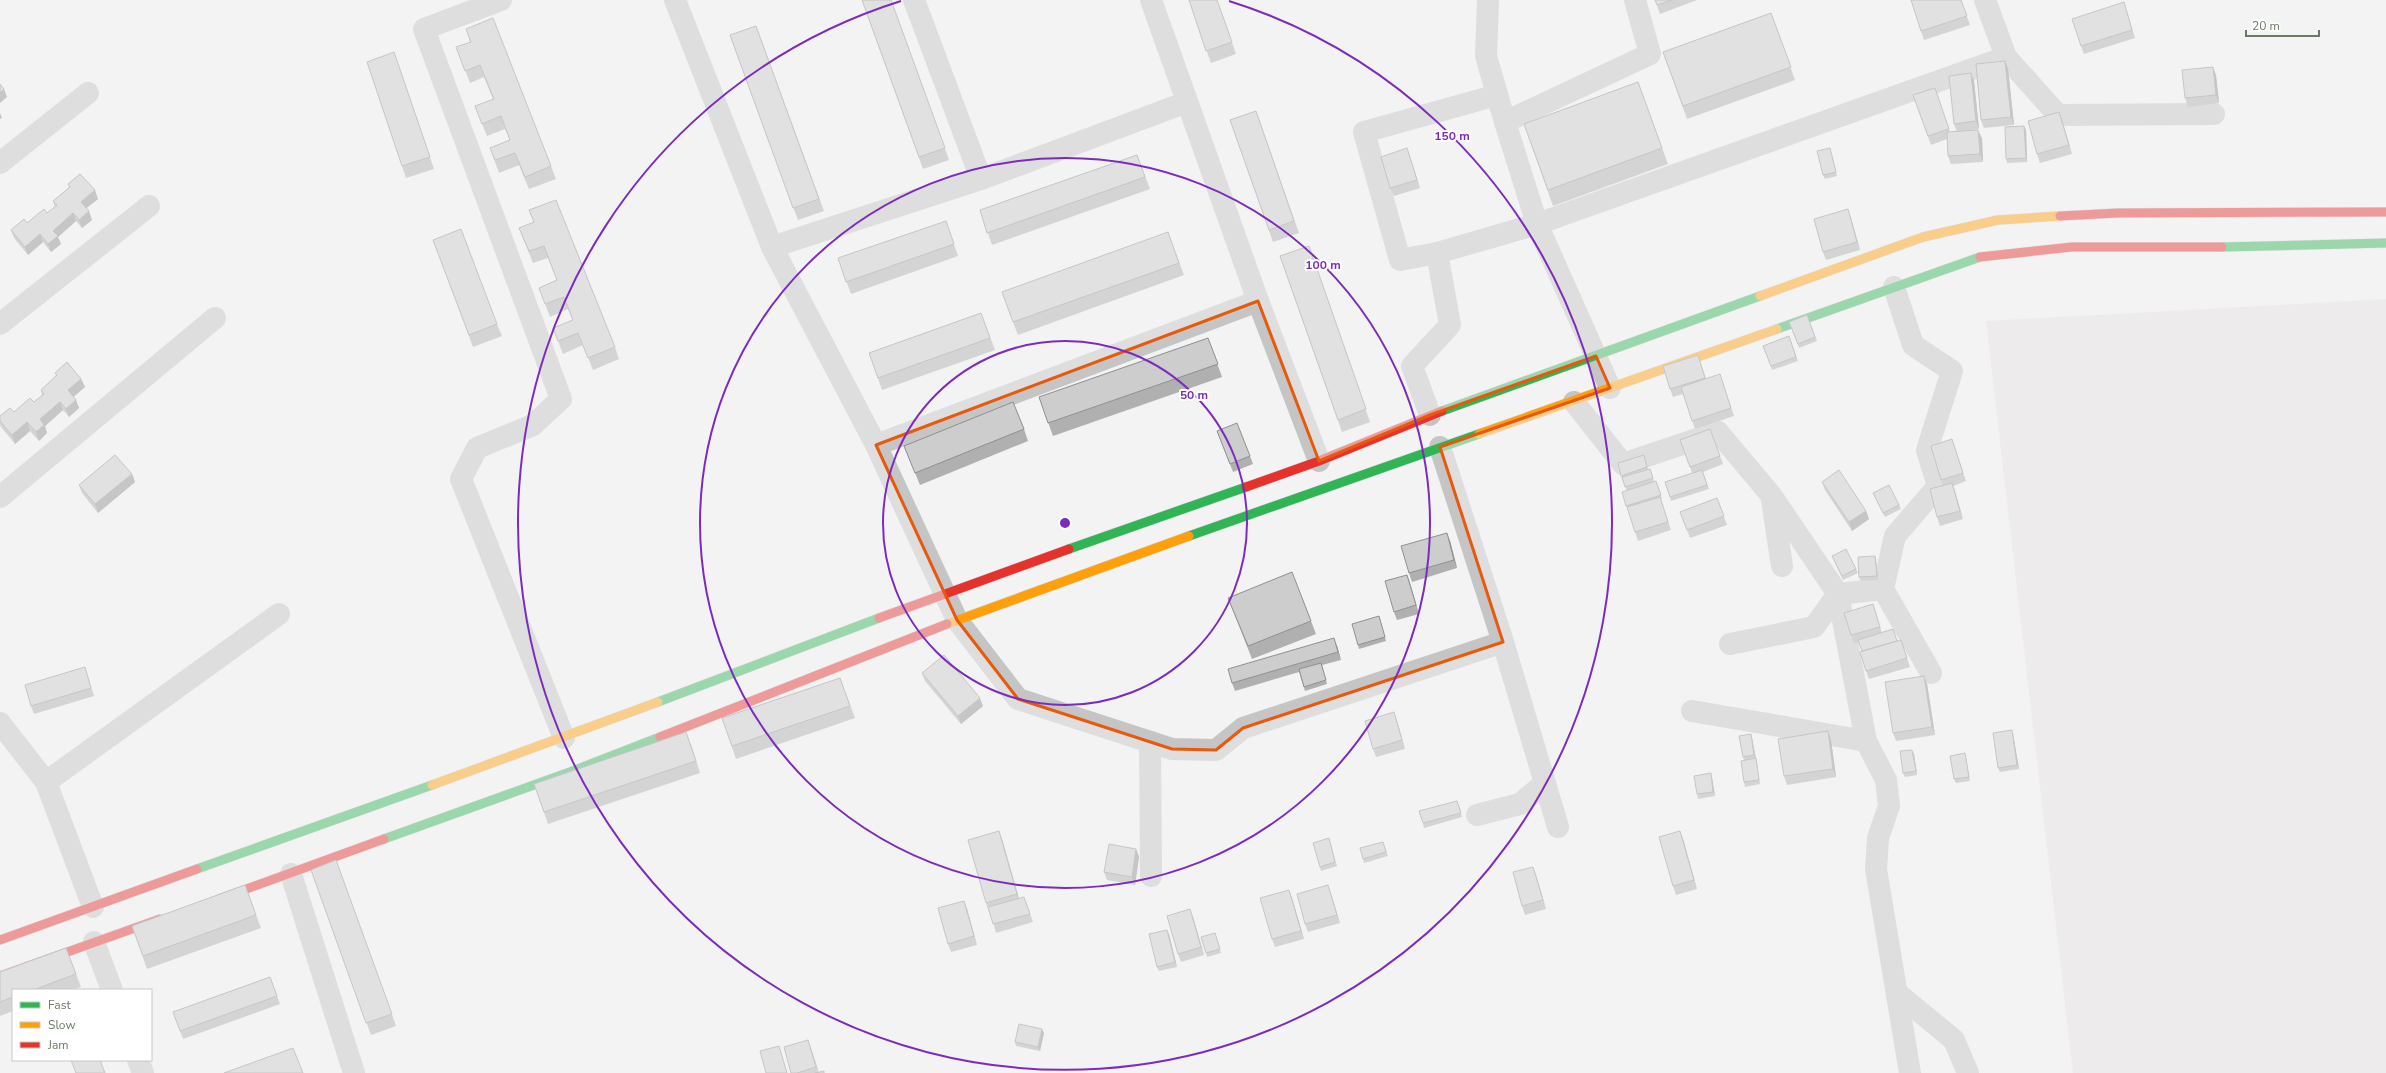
<svg xmlns="http://www.w3.org/2000/svg" width="2386" height="1073" font-family="'Nunito Sans',sans-serif">
<style>
.green{fill:#e6e2e3}
.lines{fill:none;stroke-linecap:round;stroke-linejoin:round}
.fast-casing{stroke:#cfd0cf;stroke-width:10}
.slow-casing{stroke:#cfd0cf;stroke-width:10}
.jam-casing{stroke:#cfd0cf;stroke-width:10}
.street{stroke:#c4c5c4;stroke-width:22}
.fast{stroke:#30b455;stroke-width:9}
.slow{stroke:#ff9f0a;stroke-width:9}
.jam{stroke:#e5322d;stroke-width:9}
.wall{fill:#afb0af}
.shaded-wall{fill:#8f908f}
.building{fill:#cccdcc;stroke:#8f908f}
.marked{fill:none;stroke:#e8590c;stroke-width:3;stroke-linejoin:round}
.ring{fill:none;stroke:#7b2cbf;stroke-width:2}
.centre{fill:#7b2cbf;stroke:#fff;stroke-width:2}
.ring-label{font-size:12px;text-anchor:middle;font-weight:bold;fill:#7b2cbf;stroke:#fff;stroke-width:4;stroke-linejoin:round;paint-order:stroke}
</style>
<rect width="100%" height="100%" fill="#f4f3f4"/>
<polygon class="green" points="2386,299 2386,1073 2073,1073 1986,321"/>
<g class="lines">
<g class="fast-casing">
<g id="fast">
<polyline points="2222,247 2386,243"/>
<polyline points="1777,329 1980,257"/>
<polyline points="1442,411 1760,296"/>
<polyline points="1189,536 1479,434"/>
<polyline points="1069,549 1246,487"/>
<polyline points="658,702 879,618"/>
<polyline points="384,839 570,772 660,737"/>
<polyline points="197,869 432,785"/>
</g>
</g>
<g class="slow-casing">
<g id="slow">
<polyline points="1760,296 1923,237 1998,220 2060,216"/>
<polyline points="1479,434 1777,329"/>
<polyline points="947,624 1189,536"/>
<polyline points="432,785 658,702"/>
</g>
</g>
<g class="jam-casing">
<g id="jam">
<polyline points="2060,216 2118,213 2386,212"/>
<polyline points="1980,257 2072,247 2222,247"/>
<polyline points="1246,487 1319,461 1442,411"/>
<polyline points="879,618 1069,549"/>
<polyline points="660,737 947,624"/>
<polyline points="219,899 384,839"/>
<polyline points="0,940 197,869"/>
<polyline points="0,976 160,919"/>
</g>
</g>
<g class="street">
<polyline points="501,0 424,29 561,399 533,425 477,448 461,479 564,738"/>
<polyline points="675,0 772,247 876,445 957,620 1018,699 1172,749 1216,750 1243,728 1503,642"/>
<polyline points="914,0 981,179"/>
<polyline points="1151,0 1258,301 1319,461"/>
<polyline points="1488,0 1486,56 1505,122 1537,224 1610,388"/>
<polyline points="1985,0 2006,57 2058,115 2214,114"/>
<polyline points="1497,95 1364,132 1400,260 1437,253 1537,224 2006,57"/>
<polyline points="1505,122 1650,54 1635,0"/>
<polyline points="0,163 88,93"/>
<polyline points="772,247 981,179 1187,102"/>
<polyline points="1894,287 1913,345 1952,371 1927,450 1938,486 1895,536 1883,589 1931,673"/>
<polyline points="0,324 149,206"/>
<polyline points="1574,402 1623,464 1718,432 1771,495 1838,594 1866,741 1886,780 1889,806 1878,838 1876,869 1910,1073"/>
<polyline points="1430,415 1412,366 1450,325 1437,253"/>
<polyline points="876,445 1258,301"/>
<polyline points="1440,447 1503,642 1558,827"/>
<polyline points="0,497 215,318"/>
<polyline points="1772,500 1782,566"/>
<polyline points="1730,644 1814,627 1838,594 1883,589"/>
<polyline points="1692,711 1866,741"/>
<polyline points="0,723 46,782 93,907"/>
<polyline points="1150,742 1151,876"/>
<polyline points="46,782 279,614"/>
<polyline points="1477,815 1520,804 1545,783"/>
<polyline points="291,874 354,1073"/>
<polyline points="94,942 112,990"/>
<polyline points="1897,993 1954,1040 1968,1073"/>
<polyline points="138,1060 143,1073"/>
</g>
<use href="#fast" class="fast"/>
<use href="#slow" class="slow"/>
<use href="#jam" class="jam"/>
</g>
<g class="wall">
<polygon points="862,0 891,0 949,160 923,169"/>
<polygon points="1189,0 1217,0 1236,54 1211,63"/>
<polygon points="1655,0 1697,0 1660,14"/>
<polygon points="1911,0 1961,0 1970,25 1924,40"/>
<polygon points="2127,11 2135,38 2084,54 2081,46"/>
<polygon points="1771,13 1795,80 1687,119 1663,52"/>
<polygon points="756,26 824,211 798,220 730,35"/>
<polygon points="466,29 551,166 556,179 529,189 519,165 499,173 490,148 510,140 505,129 487,136 480,119 475,106 493,99 484,77 470,83 461,59 456,47 470,42"/>
<polygon points="394,52 434,169 406,178 402,166"/>
<polygon points="2005,61 2008,69 2014,125 1984,128 1981,120"/>
<polygon points="1971,73 1974,81 1979,129 1966,131 1982,138 1983,162 1951,164 1948,156 1947,139 1931,145 1913,95 1935,88 1950,132 1957,132 1954,124"/>
<polygon points="2216,75 2219,103 2188,107 2185,98"/>
<polygon points="1638,82 1668,164 1553,206 1524,124"/>
<polygon points="1256,111 1299,233 1273,242 1230,120"/>
<polygon points="2062,120 2072,154 2040,163 2037,154"/>
<polygon points="2024,126 2026,130 2027,162 2007,163 2006,159"/>
<polygon points="1407,148 1420,188 1394,196 1390,188"/>
<polygon points="1830,148 1837,176 1825,179 1823,175"/>
<polygon points="1137,155 1150,189 992,245 980,210"/>
<polygon points="68,184 98,199 86,208 92,220 82,228 76,221 58,237 61,244 51,252 43,242 28,255 14,238 11,230 27,223 47,213 55,207 53,201 69,188"/>
<polygon points="529,210 615,347 619,359 593,370 583,345 563,354 553,328 573,321 568,309 550,317 539,288 557,280 548,258 533,263 524,241 519,228 534,223"/>
<polygon points="1851,218 1860,250 1826,260 1823,252"/>
<polygon points="946,221 958,256 851,294 838,258"/>
<polygon points="1168,232 1184,275 1018,335 1013,322"/>
<polygon points="433,240 497,324 502,336 473,347"/>
<polygon points="1309,246 1370,422 1342,432 1280,256"/>
<polygon points="981,313 995,350 882,390 869,353"/>
<polygon points="1807,315 1817,341 1799,348 1789,322"/>
<polygon points="1789,336 1798,361 1772,370 1763,346"/>
<polygon points="1208,338 1222,377 1053,436 1039,397"/>
<polygon points="1701,364 1706,379 1723,383 1734,416 1695,429 1683,394 1673,397 1670,389"/>
<polygon points="55,373 81,379 85,387 73,397 79,408 69,417 63,410 45,426 47,433 39,441 30,431 15,444 1,427 0,425 0,416 14,412 34,402 42,395 41,390 56,376"/>
<polygon points="1024,429 1028,441 920,485 904,446"/>
<polygon points="1710,429 1723,464 1703,472 1709,489 1671,501 1665,482 1692,473 1680,440"/>
<polygon points="1217,431 1250,456 1253,464 1233,472"/>
<polygon points="1952,439 1966,481 1953,486 1963,519 1940,526 1937,517 1943,485 1931,446"/>
<polygon points="1644,455 1648,469 1650,469 1654,481 1656,481 1662,499 1661,500 1671,530 1638,541 1622,492 1627,491 1621,476"/>
<polygon points="132,474 135,482 98,513 82,493 79,485"/>
<polygon points="1822,482 1866,511 1869,519 1852,531 1825,490"/>
<polygon points="1873,493 1899,505 1901,509 1885,517"/>
<polygon points="1717,498 1727,525 1690,538 1680,512"/>
<polygon points="1450,541 1457,568 1412,582 1409,573"/>
<polygon points="1832,556 1856,569 1858,573 1843,580"/>
<polygon points="1875,556 1876,560 1878,580 1861,581 1859,577"/>
<polygon points="1407,575 1419,614 1397,620 1394,612"/>
<polygon points="1228,598 1311,621 1316,634 1252,659"/>
<polygon points="1873,604 1882,633 1897,641 1901,640 1910,667 1869,679 1866,671 1862,651 1859,642 1854,644 1851,635"/>
<polygon points="1379,616 1386,641 1359,649 1358,645"/>
<polygon points="1337,646 1341,660 1322,665 1327,684 1305,691 1299,672 1235,691 1232,683"/>
<polygon points="85,667 94,696 34,714 31,706"/>
<polygon points="922,673 983,706 961,724 925,681"/>
<polygon points="840,678 855,718 736,759 722,718"/>
<polygon points="1927,684 1935,735 1896,741 1893,733"/>
<polygon points="1397,721 1405,749 1376,757 1373,749"/>
<polygon points="1828,731 1831,740 1836,777 1787,785 1784,776"/>
<polygon points="2013,734 2019,769 2000,772 1998,768"/>
<polygon points="1752,738 1757,763 1760,784 1745,787 1744,782 1744,760 1743,757"/>
<polygon points="691,744 700,773 548,824 534,784"/>
<polygon points="1914,754 1917,775 1905,777 1903,773"/>
<polygon points="1966,757 1970,781 1956,783 1954,779"/>
<polygon points="1712,778 1715,796 1698,799 1697,794"/>
<polygon points="1459,805 1462,817 1424,828 1423,823"/>
<polygon points="1329,838 1337,866 1321,871 1320,867"/>
<polygon points="1002,839 1019,898 1027,905 1033,922 996,933 990,911 989,912 986,903"/>
<polygon points="1683,839 1697,889 1676,895 1673,886"/>
<polygon points="1383,842 1388,856 1364,863 1363,859"/>
<polygon points="1136,849 1139,857 1135,885 1107,880 1104,872"/>
<polygon points="336,860 396,1026 371,1035 311,870"/>
<polygon points="1536,875 1546,909 1525,915 1522,906"/>
<polygon points="245,885 261,928 147,969 132,926"/>
<polygon points="1331,894 1340,923 1308,932 1305,924"/>
<polygon points="1292,898 1304,939 1275,947 1272,939"/>
<polygon points="964,901 967,909 977,945 951,952 948,944"/>
<polygon points="1193,917 1204,955 1181,962 1178,954"/>
<polygon points="1215,933 1221,953 1207,957 1206,953"/>
<polygon points="1169,934 1177,967 1159,971 1157,967"/>
<polygon points="66,948 81,987 71,990 13,990 13,1011 0,1016 0,972"/>
<polygon points="270,977 280,1004 183,1039 173,1012"/>
<polygon points="1044,1033 1040,1051 1016,1046 1015,1042"/>
<polygon points="808,1040 818,1072 825,1073 791,1073"/>
</g>
<g class="shaded-wall">
<polygon points="2005,61 2008,69 2014,125 2011,117"/>
<polygon points="2213,67 2216,75 2219,103 2216,95"/>
<polygon points="1971,73 1974,81 1979,129 1976,121"/>
<polygon points="4,89 7,97 0,103 0,93"/>
<polygon points="2059,112 2062,120 2072,154 2069,145"/>
<polygon points="0,113 2,118 0,119"/>
<polygon points="2024,126 2026,130 2027,162 2026,158"/>
<polygon points="1978,130 1982,138 1983,162 1980,154"/>
<polygon points="1407,148 1410,157 1420,188 1417,180"/>
<polygon points="95,190 98,199 84,210 81,202"/>
<polygon points="1848,209 1851,218 1860,250 1857,242"/>
<polygon points="89,211 92,220 82,228 79,220"/>
<polygon points="73,213 76,221 58,237 61,244 51,252 48,244 53,231"/>
<polygon points="40,234 43,242 28,255 25,247"/>
<polygon points="81,379 85,387 71,399 68,390"/>
<polygon points="76,400 79,408 69,417 66,409"/>
<polygon points="60,402 63,410 45,426 47,433 39,441 36,432 40,419"/>
<polygon points="27,422 30,431 15,444 12,435"/>
<polygon points="132,474 135,482 98,513 95,504"/>
<polygon points="1952,483 1955,491 1963,519 1960,511"/>
<polygon points="1866,511 1869,519 1852,531 1849,522"/>
<polygon points="1447,533 1450,541 1457,568 1454,560"/>
<polygon points="1875,556 1876,560 1878,580 1877,576"/>
<polygon points="1407,575 1410,583 1419,614 1416,605"/>
<polygon points="1334,638 1337,646 1341,660 1338,652"/>
<polygon points="1924,676 1927,684 1935,735 1932,727"/>
<polygon points="980,698 983,706 961,724 958,716"/>
<polygon points="1394,712 1397,721 1405,749 1402,740"/>
<polygon points="2012,730 2013,734 2019,769 2017,765"/>
<polygon points="1828,731 1831,740 1836,777 1833,769"/>
<polygon points="1751,734 1752,738 1756,760 1754,755"/>
<polygon points="1912,750 1914,754 1917,775 1916,771"/>
<polygon points="1711,773 1712,778 1715,796 1713,792"/>
<polygon points="999,831 1002,839 1020,903 1017,894"/>
<polygon points="1680,831 1683,839 1697,889 1694,880"/>
<polygon points="1136,849 1139,857 1135,885 1132,877"/>
<polygon points="1533,867 1536,875 1546,909 1543,900"/>
<polygon points="1328,885 1331,894 1340,923 1337,915"/>
<polygon points="1289,890 1292,898 1304,939 1301,931"/>
<polygon points="964,901 967,909 977,945 974,936"/>
<polygon points="1190,909 1193,917 1204,955 1201,947"/>
<polygon points="1167,930 1169,934 1177,967 1175,962"/>
<polygon points="1042,1029 1044,1033 1040,1051 1038,1047"/>
<polygon points="808,1040 811,1048 819,1073 816,1067"/>
</g>
<g class="building">
<polygon points="862,0 891,0 945,148 919,157"/>
<polygon points="1189,0 1217,0 1232,42 1206,51"/>
<polygon points="1655,0 1672,0 1657,5"/>
<polygon points="1911,0 1961,0 1967,16 1921,31"/>
<polygon points="2124,2 2132,30 2081,46 2072,19"/>
<polygon points="1771,13 1791,67 1683,106 1663,52"/>
<polygon points="493,18 551,166 525,177 515,153 495,160 490,148 510,140 501,116 482,124 475,106 494,99 480,65 465,71 456,47 471,42 466,29"/>
<polygon points="756,26 819,199 793,208 730,35"/>
<polygon points="394,52 430,157 402,166 367,62"/>
<polygon points="2005,61 2011,117 1981,120 1976,64"/>
<polygon points="2213,67 2216,95 2185,98 2182,70"/>
<polygon points="1971,73 1976,121 1954,124 1949,76"/>
<polygon points="1638,82 1662,148 1548,190 1524,124"/>
<polygon points="0,84 4,89 0,93"/>
<polygon points="1935,88 1949,129 1928,136 1913,95"/>
<polygon points="1256,111 1294,221 1269,230 1230,120"/>
<polygon points="2059,112 2069,145 2037,154 2028,121"/>
<polygon points="2024,126 2026,158 2006,159 2005,127"/>
<polygon points="1978,130 1980,154 1948,156 1947,132"/>
<polygon points="1407,148 1417,180 1390,188 1381,157"/>
<polygon points="1830,148 1836,172 1823,175 1817,151"/>
<polygon points="1137,155 1145,177 987,233 980,210"/>
<polygon points="80,174 95,190 81,202 89,211 79,220 73,213 53,231 58,236 48,244 40,234 25,247 11,230 24,219 27,223 44,209 47,213 57,205 53,201 70,187 68,184"/>
<polygon points="556,200 615,347 588,358 578,333 558,341 553,328 573,320 564,297 545,304 539,288 557,280 544,246 529,251 519,228 534,222 529,210"/>
<polygon points="1848,209 1857,242 1823,252 1814,219"/>
<polygon points="946,221 954,244 846,282 838,258"/>
<polygon points="461,229 497,324 469,335 433,240"/>
<polygon points="1168,232 1179,263 1013,322 1002,292"/>
<polygon points="1309,246 1366,409 1338,420 1280,256"/>
<polygon points="981,313 990,338 878,378 869,353"/>
<polygon points="1807,315 1815,337 1798,344 1789,322"/>
<polygon points="1789,336 1796,357 1771,366 1763,346"/>
<polygon points="1208,338 1218,364 1048,423 1039,397"/>
<polygon points="1698,355 1705,378 1670,389 1663,366"/>
<polygon points="67,362 81,379 68,390 76,400 66,409 60,402 40,419 44,425 36,432 27,422 12,435 0,421 0,416 10,408 14,412 30,398 34,402 44,394 41,390 57,375 55,373"/>
<polygon points="1720,374 1731,408 1692,421 1681,387"/>
<polygon points="1013,402 1024,429 915,473 904,446"/>
<polygon points="1237,423 1250,456 1230,464 1217,431"/>
<polygon points="1710,429 1720,456 1690,467 1680,440"/>
<polygon points="1952,439 1963,473 1941,480 1931,446"/>
<polygon points="115,455 132,474 95,504 79,485"/>
<polygon points="1644,455 1647,467 1621,476 1618,463"/>
<polygon points="1650,469 1653,478 1625,487 1622,477"/>
<polygon points="1702,470 1707,485 1670,497 1665,482"/>
<polygon points="1839,470 1866,511 1849,522 1822,482"/>
<polygon points="1656,481 1661,495 1626,506 1622,492"/>
<polygon points="1952,483 1960,511 1937,517 1930,489"/>
<polygon points="1889,485 1899,505 1883,513 1873,493"/>
<polygon points="1660,497 1668,522 1635,532 1627,507"/>
<polygon points="1717,498 1724,516 1687,530 1680,512"/>
<polygon points="1447,533 1454,560 1409,573 1401,546"/>
<polygon points="1846,549 1856,569 1842,576 1832,556"/>
<polygon points="1875,556 1877,576 1859,577 1858,557"/>
<polygon points="1292,572 1311,621 1248,646 1228,598"/>
<polygon points="1407,575 1416,605 1394,612 1385,581"/>
<polygon points="1873,604 1880,627 1851,635 1844,613"/>
<polygon points="1379,616 1385,637 1358,645 1352,624"/>
<polygon points="1893,629 1897,641 1862,651 1858,640"/>
<polygon points="1334,638 1338,652 1232,683 1228,669"/>
<polygon points="1901,640 1907,658 1866,671 1860,652"/>
<polygon points="944,655 980,698 958,716 922,673"/>
<polygon points="1321,663 1326,680 1304,687 1299,669"/>
<polygon points="85,667 91,688 31,706 25,685"/>
<polygon points="1924,676 1932,727 1893,733 1885,682"/>
<polygon points="840,678 850,706 732,746 722,718"/>
<polygon points="1394,712 1402,740 1373,749 1365,721"/>
<polygon points="2012,730 2017,765 1998,768 1993,733"/>
<polygon points="1828,731 1833,769 1784,776 1778,739"/>
<polygon points="686,732 696,761 544,812 534,784"/>
<polygon points="1751,734 1754,755 1743,757 1739,736"/>
<polygon points="1912,750 1916,771 1903,773 1900,751"/>
<polygon points="1965,753 1969,777 1954,779 1950,756"/>
<polygon points="1756,758 1759,780 1744,782 1741,761"/>
<polygon points="1711,773 1713,792 1697,794 1694,776"/>
<polygon points="1457,801 1461,813 1423,823 1419,811"/>
<polygon points="999,831 1017,894 986,903 968,840"/>
<polygon points="1680,831 1694,880 1673,886 1659,837"/>
<polygon points="1329,838 1335,862 1320,867 1313,843"/>
<polygon points="1383,842 1386,852 1363,859 1360,848"/>
<polygon points="1109,844 1136,849 1132,877 1104,872"/>
<polygon points="336,860 392,1014 366,1023 311,870"/>
<polygon points="1533,867 1543,900 1522,906 1513,872"/>
<polygon points="245,885 256,915 143,956 132,926"/>
<polygon points="1328,885 1337,915 1305,924 1297,894"/>
<polygon points="1289,890 1301,931 1272,939 1260,898"/>
<polygon points="1024,897 1030,914 993,924 988,907"/>
<polygon points="964,901 974,936 948,944 938,908"/>
<polygon points="1190,909 1201,947 1178,954 1167,916"/>
<polygon points="1167,930 1175,962 1157,967 1149,934"/>
<polygon points="1215,933 1220,949 1206,953 1201,937"/>
<polygon points="66,948 76,974 33,990 13,990 13,997 0,1002 0,972"/>
<polygon points="270,977 277,996 180,1031 173,1012"/>
<polygon points="1019,1024 1042,1029 1038,1047 1015,1042"/>
<polygon points="808,1040 816,1067 797,1073 791,1073 784,1047"/>
<polygon points="779,1046 787,1073 766,1073 760,1051"/>
<polygon points="293,1048 303,1073 224,1073"/>
<polygon points="71,1060 100,1060 105,1073 76,1073"/>
<polygon points="824,1071 824,1073 815,1073"/>
</g>
<path d="M0 0H2386V1073H0ZM1258 301 1319 461 1430 415 1596 356 1610 388 1440 447 1503 642 1243 728 1216 750 1172 749 1018 699 957 620 876 445Z" fill="#f4f3f4" fill-opacity=".55" fill-rule="evenodd"/>
<path class="marked" d="M1258 301 1319 461 1430 415 1596 356 1610 388 1440 447 1503 642 1243 728 1216 750 1172 749 1018 699 957 620 876 445Z"/>
<g class="ring">
<circle cx="1065" cy="523" r="182"/>
<circle cx="1065" cy="523" r="365"/>
<path d="M1229 1A547 547 0 1 1 901 1"/>
</g>
<circle cx="1065" cy="523" r="6" class="centre"/>
<g class="ring-label">
<text x="1452" y="140">150 m</text>
<text x="1323" y="269">100 m</text>
<text x="1194" y="399">50 m</text>
</g>
<rect x="12" y="989" width="140" height="72" fill="#ffffff" stroke="#c4cac1"/>
<rect x="20" y="1002" width="20" height="6" fill="#30b455" stroke="#c4cac1"/>
<text x="48" y="1009" font-size="12" fill="#6b7a64">Fast</text>
<rect x="20" y="1022" width="20" height="6" fill="#ff9f0a" stroke="#c4cac1"/>
<text x="48" y="1029" font-size="12" fill="#6b7a64">Slow</text>
<rect x="20" y="1042" width="20" height="6" fill="#e5322d" stroke="#c4cac1"/>
<text x="48" y="1049" font-size="12" fill="#6b7a64">Jam</text>
<path d="M2246 30v6h73v-6" fill="none" stroke="#6b7a64" stroke-width="2"/>
<text x="2252" y="30" font-size="12" fill="#6b7a64" stroke="#ffffff" stroke-width="3" paint-order="stroke">20 m</text>
</svg>
